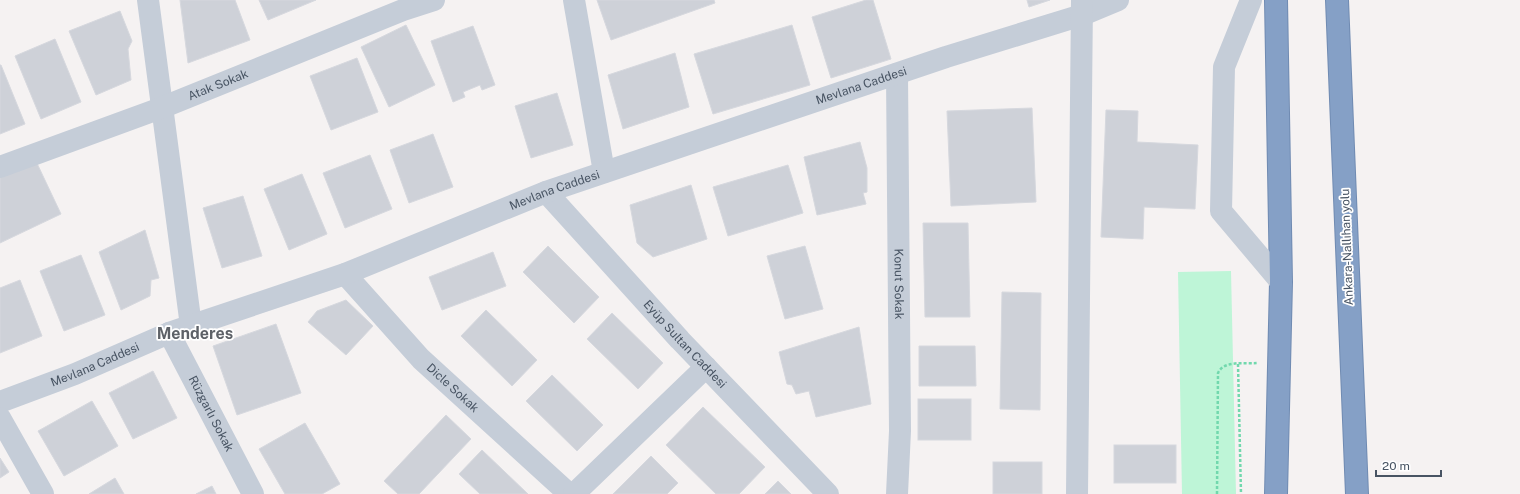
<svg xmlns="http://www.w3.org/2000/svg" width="1520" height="494" font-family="'Public Sans',sans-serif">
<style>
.green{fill:#bef5d7}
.building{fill:#ced1d8;stroke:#d6d8de}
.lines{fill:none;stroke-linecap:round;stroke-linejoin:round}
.highway-casing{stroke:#708bb2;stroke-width:24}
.path{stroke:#71d8ad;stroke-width:2.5;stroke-dasharray:3 2;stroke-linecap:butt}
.minor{stroke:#c5cdd8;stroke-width:22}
.highway{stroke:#85a0c6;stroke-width:22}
.labels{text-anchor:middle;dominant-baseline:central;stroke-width:3.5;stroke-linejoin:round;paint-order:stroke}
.street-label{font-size:12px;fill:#485463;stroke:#fff}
.district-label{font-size:16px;font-weight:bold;fill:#5e6268;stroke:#fff}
</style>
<rect width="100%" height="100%" fill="#f5f2f2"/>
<polygon class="green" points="1231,271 1236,494 1182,494 1178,272"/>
<g class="building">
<polygon points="180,0 235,0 250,40 188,63"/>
<polygon points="259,0 316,0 268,20"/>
<polygon points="597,0 714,0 715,3 611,40"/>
<polygon points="866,0 873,0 891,59 831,78 812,17"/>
<polygon points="1027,0 1050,0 1029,7"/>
<polygon points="120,11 132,41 128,49 131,80 96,95 69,31"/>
<polygon points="406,25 435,85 389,107 361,47"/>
<polygon points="792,25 810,85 713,114 694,54"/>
<polygon points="473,26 495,85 482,90 480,85 463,92 465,97 453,102 431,41"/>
<polygon points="55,39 81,102 41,119 15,56"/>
<polygon points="675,53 689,107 623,129 608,75"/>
<polygon points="357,58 378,112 331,130 310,76"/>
<polygon points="0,65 1,65 25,124 0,134"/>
<polygon points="557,93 573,145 531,158 515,106"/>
<polygon points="1032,108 1036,202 951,206 947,111"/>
<polygon points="1106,110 1138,111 1137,142 1198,145 1195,209 1144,207 1143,239 1101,237"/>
<polygon points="433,134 453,187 409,203 390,150"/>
<polygon points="860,142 867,168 867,192 863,193 866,204 817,215 804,157"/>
<polygon points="370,155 392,209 345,228 323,173"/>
<polygon points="34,157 61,214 0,243 0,174"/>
<polygon points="788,165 803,213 728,236 713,187"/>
<polygon points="302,174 327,234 289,250 264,189"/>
<polygon points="691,185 707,239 653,257 637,243 630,205"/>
<polygon points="243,196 262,256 222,268 203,208"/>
<polygon points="923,223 968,223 970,317 925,317"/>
<polygon points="145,230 159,278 151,280 150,296 121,310 99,252"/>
<polygon points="548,246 599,297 574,323 523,272"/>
<polygon points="805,246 823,309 785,319 767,256"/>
<polygon points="493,252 506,286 442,310 429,277"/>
<polygon points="81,255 105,315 64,331 40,271"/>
<polygon points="20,280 42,336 0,353 0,288"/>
<polygon points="1002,292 1041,293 1040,410 1000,409"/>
<polygon points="346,300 373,326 346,355 308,322 317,311"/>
<polygon points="486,310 537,360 512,386 461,336"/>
<polygon points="612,313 663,363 638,389 587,339"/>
<polygon points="276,324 301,393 237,415 213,346"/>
<polygon points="859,327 871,404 816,417 809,391 796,394 792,385 787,384 779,352"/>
<polygon points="919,346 975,346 976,386 919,386"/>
<polygon points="153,371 177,418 133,439 109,393"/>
<polygon points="552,375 603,425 577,451 526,401"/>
<rect x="918" y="399" width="53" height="41"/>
<polygon points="92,401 118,446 64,476 38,431"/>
<polygon points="703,407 765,467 739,494 716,494 666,445"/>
<polygon points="446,415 471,439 419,494 398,494 384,481"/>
<polygon points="305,423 340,484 322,494 285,494 259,449"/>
<rect x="1114" y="445" width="62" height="38"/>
<polygon points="482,450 528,494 480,494 459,474"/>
<polygon points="651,456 678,483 667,494 613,494"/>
<polygon points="0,458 9,472 0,478"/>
<rect x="993" y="462" width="49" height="32"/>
<polygon points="115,478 124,494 89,494"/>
<polygon points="778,481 791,494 765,494"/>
<polygon points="212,486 216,494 196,494"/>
</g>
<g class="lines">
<g class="highway-casing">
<g id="highway">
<polyline points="1276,0 1281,282 1276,494"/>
<polyline points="1337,0 1357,494"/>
</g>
</g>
<g class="path">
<polyline points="1238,364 1241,494"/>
<path d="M1217 494 1218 373C1224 360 1244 364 1257 363"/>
</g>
<g class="minor">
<polyline points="148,0 191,326"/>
<polyline points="574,0 604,172"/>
<polyline points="1251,0 1224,67 1221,211 1281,282"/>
<path id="s1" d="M897 74 900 431 897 494"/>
<path id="s2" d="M0 167 161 108 403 10 434 0"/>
<path id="s3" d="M546 192 680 340 828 494"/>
<path id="s4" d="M345 274 421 359 569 494"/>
<path id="s5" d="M169 333 253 494"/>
<path id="s6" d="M0 402 75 374 169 333 345 274 546 192 946 57 1082 15 1118 0"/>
<polyline points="0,418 43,494"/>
<polyline points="574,494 706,367"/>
<polyline points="1077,494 1082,1"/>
</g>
<use href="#highway" class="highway"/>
</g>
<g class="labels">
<g class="street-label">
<text stroke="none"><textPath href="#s2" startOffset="233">Atak Sokak</textPath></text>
<text stroke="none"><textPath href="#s6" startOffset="918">Mevlana Caddesi</textPath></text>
<text stroke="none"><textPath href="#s6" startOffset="594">Mevlana Caddesi</textPath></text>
<text transform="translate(1347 247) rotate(-92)">Ankara-Nallıhan yolu</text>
<text stroke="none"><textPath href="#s1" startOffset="210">Konut Sokak</textPath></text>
<text stroke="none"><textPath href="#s3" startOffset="206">Eyüp Sultan Caddesi</textPath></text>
<text stroke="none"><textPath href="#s6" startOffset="102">Mevlana Caddesi</textPath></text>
<text stroke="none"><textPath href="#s4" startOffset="157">Dicle Sokak</textPath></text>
<text stroke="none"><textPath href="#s5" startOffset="91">Rüzgarlı Sokak</textPath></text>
</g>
<g class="district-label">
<text x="195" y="333">Menderes</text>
</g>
</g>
<path d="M1376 470v6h65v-6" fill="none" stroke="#485463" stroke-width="2"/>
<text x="1382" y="470" font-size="12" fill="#485463" stroke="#ffffff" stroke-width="3" paint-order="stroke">20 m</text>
</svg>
